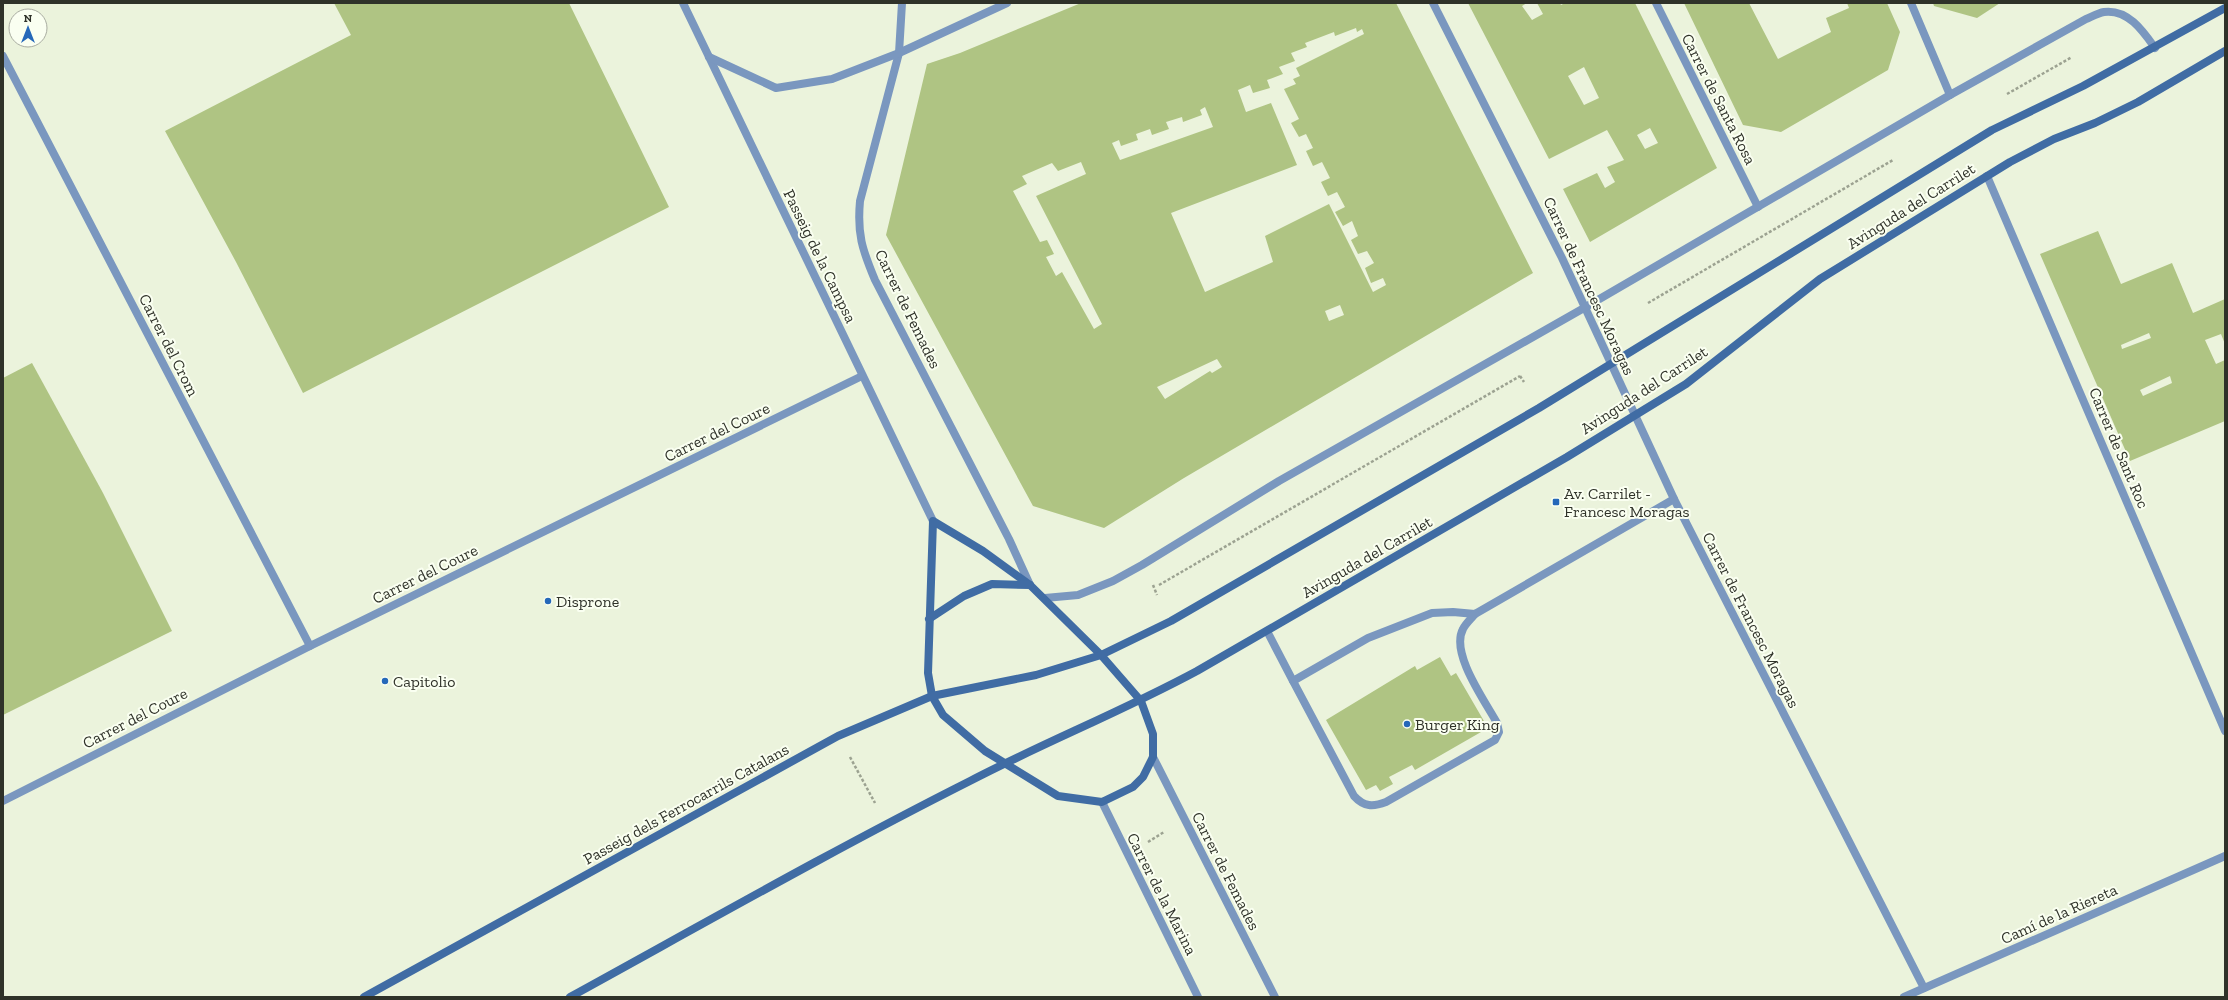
<svg xmlns="http://www.w3.org/2000/svg" width="2228" height="1000" font-family="'Zilla Slab',serif">
<style>
.building{fill:#afc483;fill-rule:evenodd}
.lines{fill:none;stroke-linecap:round;stroke-linejoin:round}
.path{stroke:#9ca291;stroke-width:2.5;stroke-dasharray:3 2;stroke-linecap:butt}
.lane{stroke:#7a97bf;stroke-width:8}
.street{stroke:#7a97bf;stroke-width:8}
.secondary{stroke:#406ca4;stroke-width:8}
.poi-dot{fill:#2568b9;stroke:#fafff1;stroke-width:1.5}
.labels{text-anchor:middle;dominant-baseline:central;stroke-width:4;stroke-linejoin:round;paint-order:stroke}
.street-label{font-size:16px;fill:#2f3229;stroke:#fafff1}
.poi-label{font-size:16px;fill:#2f3229;stroke:#fafff1;text-anchor:start}
</style>
<rect width="100%" height="100%" fill="#ebf3dc"/>
<g class="building">
<polygon points="334,3 569,3 669,207 303,393 236,262 165,131 351,35"/>
<path d="M1081 3H1396L1533 273 1184 478 1104 528 1033 506 886 235 927 64 960 53ZM1356 28 1357 32 1362 29 1364 34 1296 68 1300 76 1293 79 1296 84 1284 89 1299 119 1291 123 1299 137 1306 134 1313 148 1306 151 1313 166 1322 162 1330 178 1321 182 1328 196 1337 192 1345 207 1335 212 1343 226 1352 221 1358 236 1351 240 1358 254 1367 251 1374 263 1365 268 1371 283 1383 278 1386 285 1373 292 1329 204 1265 236 1273 262 1205 292 1171 213 1297 165 1271 103 1246 112 1238 90 1250 85 1253 93 1270 88 1267 80 1283 74 1279 67 1295 61 1291 53 1307 47 1305 43 1334 32 1335 36ZM1205 107 1213 127 1120 160 1112 143 1119 140 1121 146 1138 140 1136 134 1150 129 1152 135 1169 129 1166 122 1182 117 1183 122 1202 115 1200 110ZM1081 162 1086 174 1036 196 1102 324 1094 329 1062 272 1056 276 1046 257 1054 254 1047 240 1040 242 1013 191 1027 184 1022 176 1052 163 1058 171ZM1340 305 1344 315 1329 321 1325 311ZM1217 359 1222 367 1212 373 1210 371 1165 399 1157 387Z"/>
<path d="M1468 3H1527L1522 6 1532 20 1543 14 1537 3H1560L1561 5 1565 3H1635L1717 168 1590 242 1563 189 1597 173 1605 188 1615 182 1607 167 1624 160 1607 130 1549 159ZM1584 67 1599 98 1584 105 1568 76ZM1650 128 1658 143 1645 149 1637 135Z"/>
<polygon points="1684,3 1749,3 1778,59 1831,32 1826,18 1849,8 1847,3 1887,3 1900,32 1888,70 1781,132 1743,125"/>
<polygon points="1933,3 2000,3 1977,18 1934,6"/>
<path d="M2098 231 2121 284 2172 263 2193 313 2225 299V344L2221 334 2205 340 2216 364 2225 360V421L2130 461 2040 254ZM2149 333 2151 338 2122 349 2121 345ZM2170 376 2172 383 2143 396 2140 390Z"/>
<polygon points="32,363 103,493 172,631 3,715 3,378"/>
<polygon points="1440,657 1451,676 1456,673 1488,728 1415,770 1412,765 1389,777 1393,784 1380,791 1376,785 1366,790 1326,720 1415,666 1417,670"/>
</g>
<g class="lines">
<g class="path">
<polyline points="2007,94 2072,57"/>
<polyline points="1648,303 1893,160"/>
<polyline points="1520,376 1524,382"/>
<polyline points="1153,585 1157,595"/>
<polyline points="1159,585 1520,376"/>
<polyline points="850,757 875,803"/>
<polyline points="1148,842 1164,832"/>
</g>
<g class="lane">
<polyline points="1267,631 1293,681 1368,638 1432,613 1453,612 1475,614 1674,499"/>
<path d="M1293 681 1354 796C1364 807 1373 807 1386 802L1495 740 1499 732 1497 723C1485 701 1450 653 1463 629 1466 623 1471 619 1475 614"/>
</g>
<g class="street">
<polyline points="683,3 933,521"/>
<path d="M902 3 899 53 860 201C857 234 862 249 875 280L1009 539 1030 585"/>
<polyline points="1433,3 1562,258 1674,499 1924,988"/>
<polyline points="1656,3 1758,207"/>
<polyline points="1911,3 1950,95"/>
<polyline points="3,56 310,646"/>
<polyline points="709,57 776,88 832,79 899,53 1007,3"/>
<polyline points="1987,176 2225,731"/>
<path d="M1045 598 1078 595 1113 581 1142 565 1279 481 1584 308 1950 95 2086 19C2091 17 2098 13 2104 12 2128 9 2143 31 2155 48"/>
<polyline points="1153,757 1275,997"/>
<polyline points="3,801 310,646 862,376"/>
<polyline points="1102,802 1198,997"/>
<polyline points="1904,997 2225,856"/>
</g>
<g class="secondary">
<polygon points="933,521 983,551 1030,585 1101,655 1141,701 1153,734 1153,757 1143,777 1133,787 1102,802 1058,796 985,751 943,715 932,696 928,673"/>
<polyline points="929,619 964,596 992,584 1030,585"/>
<polyline points="364,997 838,736 932,696 1036,675 1101,655 1171,621 1539,408 1992,130 2083,86 2225,8"/>
<path d="M570 997C703 924 835 849 970 781 1045 742 1123 711 1197 671L1567 457 1686 384 1820 279 2010 162 2054 139 2095 123 2138 102 2225 51"/>
</g>
</g>
<g class="poi-dot">
<rect x="1552" y="498" width="8" height="8" rx="2"/>
<circle cx="548" cy="601" r="4"/>
<circle cx="385" cy="681" r="4"/>
<circle cx="1407" cy="724" r="4"/>
</g>
<g class="labels">
<g class="street-label">
<text transform="translate(1719 99) rotate(63)">Carrer de Santa Rosa</text>
<text transform="translate(1911 206) rotate(-32)">Avinguda del Carrilet</text>
<text transform="translate(820 256) rotate(64)">Passeig de la Campsa</text>
<text transform="translate(1589 286) rotate(65)">Carrer de Francesc Moragas</text>
<text transform="translate(908 309) rotate(64)">Carrer de Femades</text>
<text transform="translate(169 345) rotate(63)">Carrer del Crom</text>
<text transform="translate(1644 390) rotate(-33)">Avinguda del Carrilet</text>
<text transform="translate(717 432) rotate(-26)">Carrer del Coure</text>
<text transform="translate(2119 448) rotate(67)">Carrer de Sant Roc</text>
<text transform="translate(1367 557) rotate(-30)">Avinguda del Carrilet</text>
<text transform="translate(425 574) rotate(-26)">Carrer del Coure</text>
<text transform="translate(1751 620) rotate(63)">Carrer de Francesc Moragas</text>
<text transform="translate(135 718) rotate(-27)">Carrer del Coure</text>
<text transform="translate(686 804) rotate(-29)">Passeig dels Ferrocarrils Catalans</text>
<text transform="translate(1226 871) rotate(63)">Carrer de Femades</text>
<text transform="translate(1162 894) rotate(63)">Carrer de la Marina</text>
<text transform="translate(2059 914) rotate(-24)">Camí de la Riereta</text>
</g>
<g class="poi-label">
<text x="1564" y="493">Av. Carrilet -<tspan x="1564" dy="18">Francesc Moragas</tspan></text>
<text x="556" y="601">Disprone</text>
<text x="393" y="681">Capitolio</text>
<text x="1415" y="724">Burger King</text>
</g>
</g>
<rect width="2228" height="1000" fill="none" stroke="#2f3229" stroke-width="8"/>
<g transform="translate(28 28)"><circle r="19" fill="#fafff1" stroke="#a9ada1"/>
<path d="M0-3L7 15L0 10L-7 15Z" fill="#2568b9"/>
<text y="-6" font-size="11" font-weight="bold" text-anchor="middle" fill="#2f3229">N</text>
</g>
</svg>
